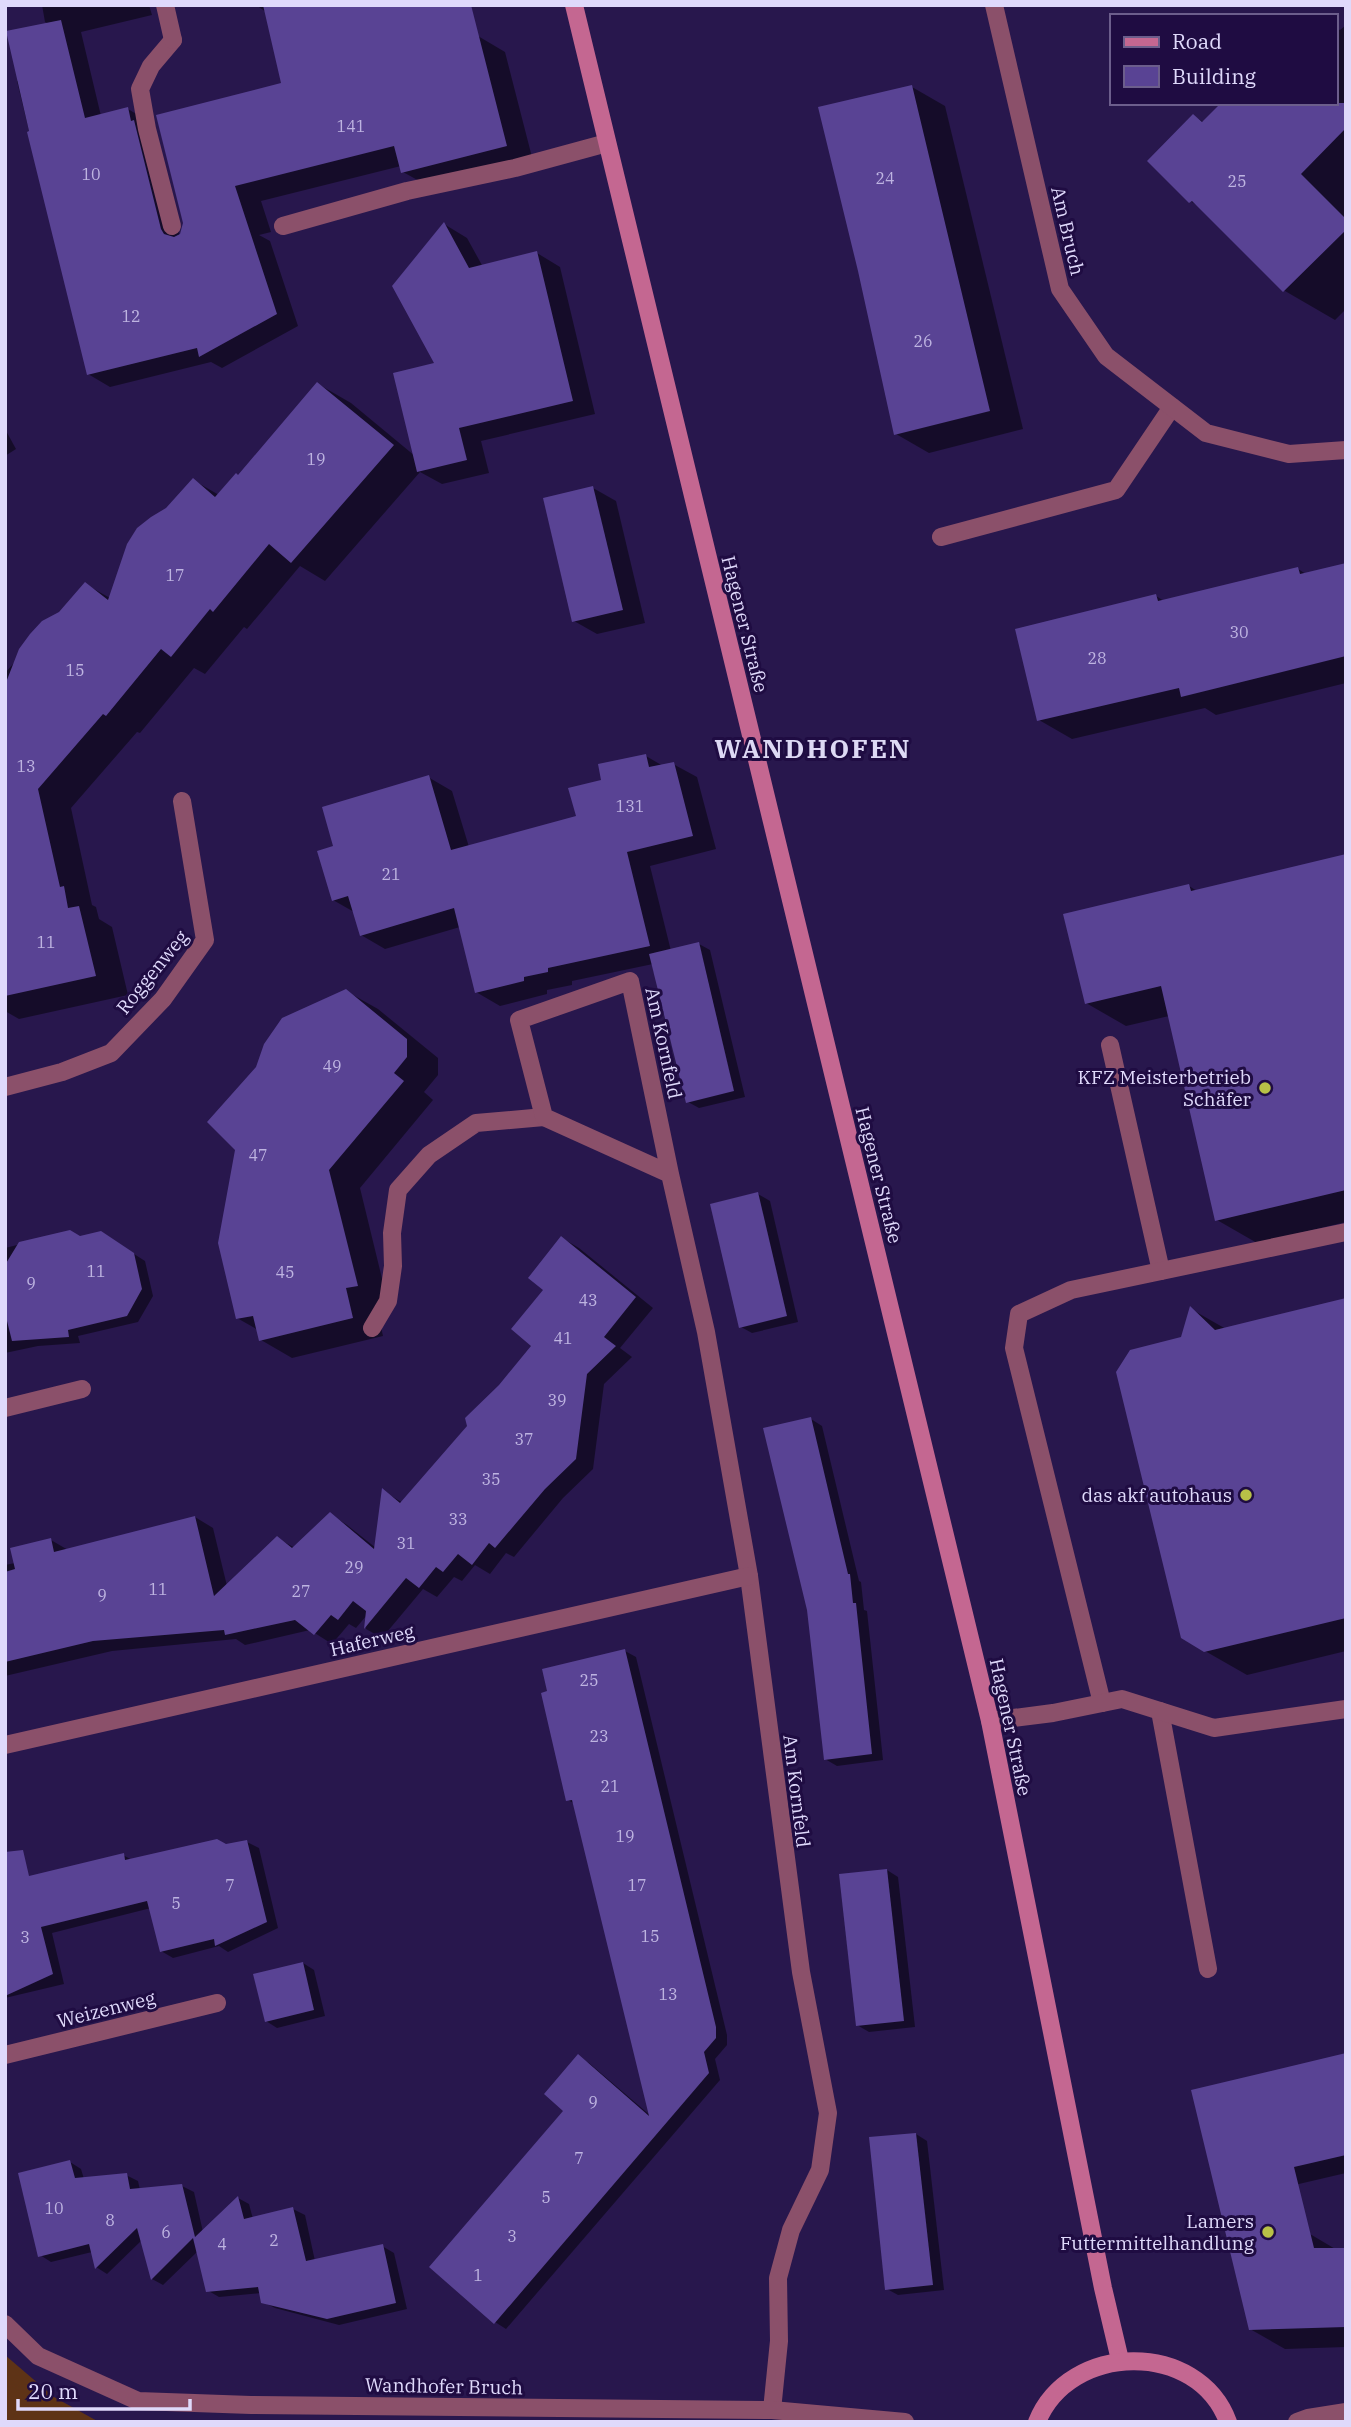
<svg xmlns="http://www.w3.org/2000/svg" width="1351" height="2427" font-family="'IBM Plex Serif',serif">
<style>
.green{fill:#5e3316}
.shadow{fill:#0007}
.building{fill:#594394}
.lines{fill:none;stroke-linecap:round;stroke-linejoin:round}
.service{stroke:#8b506a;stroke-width:18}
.minor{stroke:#8b506a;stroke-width:18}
.secondary{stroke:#c46791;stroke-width:18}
.poi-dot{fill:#b8c147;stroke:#1f0c42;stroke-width:2.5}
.labels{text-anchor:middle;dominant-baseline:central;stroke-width:6;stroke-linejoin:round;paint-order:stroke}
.number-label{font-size:16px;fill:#beb4e1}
.street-label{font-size:19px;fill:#dfd9fb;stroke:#1f0c42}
.poi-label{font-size:19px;fill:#dfd9fb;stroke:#1f0c42;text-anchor:end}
.district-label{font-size:26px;font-weight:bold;letter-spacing:2px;fill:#ddd9f4;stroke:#1f0c42}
</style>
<rect width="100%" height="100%" fill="#28174d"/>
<polygon class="green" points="5,2355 54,2397 99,2422 5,2422"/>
<g class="shadow">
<polygon points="42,5 149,5 152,15 81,32 101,116 128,109 148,121 154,134 181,242 61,264 17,81 19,81 49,24 45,22"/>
<polygon points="256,5 377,5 478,36 505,52 533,161 430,187 403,172 401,166 261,201 271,232 259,235 270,241 298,326 222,368 211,362 110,387 88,374 283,85 266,12"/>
<polygon points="1346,25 1346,309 1335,320 1285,291 1200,207 1190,201 1194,116 1205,123 1335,103 1335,28 1340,30"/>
<polygon points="912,87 945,106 1023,429 929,453 896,434"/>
<polygon points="444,224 467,238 483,267 537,253 560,267 595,414 481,441 489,473 442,484 420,472 325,581 300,566 247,629 244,627 205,674 194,668 140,733 137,732 71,808 92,905 96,907 99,919 112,927 128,995 19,1019 5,1011 5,673 85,584 110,598 168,509 193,480 219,495 239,477 318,384 351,403 415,456 436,364"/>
<polygon points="5,429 16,449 5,456"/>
<polygon points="593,488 616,501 645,623 597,634 574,621"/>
<polygon points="1346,565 1346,683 1216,715 1205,708 1072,739 1039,720 1156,596 1164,601 1298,569 1306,574"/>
<polygon points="646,756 663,766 673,764 697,777 716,849 650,866 671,951 699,944 710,950 745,1097 699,1108 688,1102 653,964 572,981 572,985 547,990 547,994 500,1006 476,992 460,927 385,949 361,935 354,912 333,900 335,848 428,777 452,791 469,847 578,817 603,781"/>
<polygon points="1346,856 1346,1222 1257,1243 1217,1220 1169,1016 1126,1026 1086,1003 1189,886 1197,891"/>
<polygon points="346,991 378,1009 438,1058 438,1075 424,1092 433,1100 360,1188 388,1303 376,1305 383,1336 292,1358 261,1340 258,1330 237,1318"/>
<polygon points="758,1194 770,1201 798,1322 752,1333 741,1327"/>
<polygon points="70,1232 79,1237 112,1240 145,1261 153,1296 138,1322 78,1336 80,1343 38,1346 5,1353 5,1248"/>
<polygon points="562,1238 579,1248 653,1308 620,1348 632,1357 604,1384 593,1469 563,1498 514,1557 506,1553 490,1574 475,1565 462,1581 454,1577 437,1597 423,1589 382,1638 366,1629 367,1615 356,1628 349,1624 332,1644 310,1630 245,1645 236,1639 112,1651 5,1676 5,1565 15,1563 51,1540 68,1550 195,1517 213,1528 227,1586 277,1538 295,1548 330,1514 347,1525 376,1548 383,1491 403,1503 534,1346 546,1289"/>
<polygon points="1346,1300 1346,1651 1247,1675 1205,1651 1183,1339 1191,1309 1226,1329"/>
<polygon points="811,1419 822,1426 859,1581 861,1582 864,1610 867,1611 883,1760 837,1766 825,1759"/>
<polygon points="625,1651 636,1657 727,2035 727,2045 715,2059 720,2080 506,2329 495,2322 566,2111 578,2057 589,2063 651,2116 575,1804 568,1800"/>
<polygon points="247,1842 259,1848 278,1928 228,1952 219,1946 173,1958 161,1951 151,1908 52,1933 64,1984 5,1998 5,1891 123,1855 132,1860"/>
<polygon points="887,1870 898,1877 915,2027 869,2032 857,2025"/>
<polygon points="303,1963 314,1970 325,2016 277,2028 266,2021"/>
<polygon points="1346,2055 1346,2173 1239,2198"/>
<polygon points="916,2134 927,2141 944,2290 898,2295 887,2289"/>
<polygon points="70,2162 81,2169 84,2179 126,2175 138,2181 140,2190 182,2186 194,2192 203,2232 238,2198 249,2204 253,2219 293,2209 305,2215 315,2261 382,2246 394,2253 407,2309 339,2325 275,2308 263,2302 261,2293 219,2297 207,2290 198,2251 163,2285 152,2279 142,2240 107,2274 96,2267 92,2252 51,2262 40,2255"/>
<polygon points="1310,2234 1337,2250 1346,2250 1346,2347 1285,2349 1250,2329"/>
</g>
<g class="building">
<polygon points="263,5 471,5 507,146 401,173 394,146 235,186 277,314 199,357 197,348 87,375 27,132 29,131 6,31 61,20 85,118 128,107 131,121 134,120 161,229 164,234 174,237 180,234 183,223 156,115 281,83"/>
<polygon points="912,85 990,411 894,435 858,271 818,107"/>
<polygon points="1221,103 1346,103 1346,128 1301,174 1346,219 1346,230 1283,292 1192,201 1189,203 1147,161 1193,114 1202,122"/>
<polygon points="444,222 469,268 537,251 573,401 459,428 467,460 417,472 393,373 434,363 392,286"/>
<polygon points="317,382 394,445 291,563 269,544 213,612 210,609 171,657 161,649 106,716 103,714 38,789 60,887 64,886 68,908 79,906 96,976 5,996 5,685 19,649 30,634 42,621 59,612 85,582 108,600 127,544 137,528 151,517 166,508 193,478 215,497 236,473 238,475"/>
<polygon points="593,486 623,610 572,622 543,498"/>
<polygon points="1346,563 1346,656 1181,697 1179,688 1037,721 1015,629 1156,594 1158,601 1298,567 1300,574"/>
<polygon points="646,754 649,767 674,762 693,836 627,852 650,946 548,968 548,972 524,977 524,981 475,993 454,908 360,936 348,896 332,901 317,851 333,846 322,807 429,775 451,850 576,816 568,788 601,780 598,764"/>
<polygon points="1346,854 1346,1190 1215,1221 1161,986 1085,1004 1063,914 1189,884 1191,891"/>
<polygon points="699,942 734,1091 686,1103 649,954"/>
<polygon points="346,989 407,1039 407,1057 394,1073 404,1081 329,1170 358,1286 346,1288 353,1318 259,1341 253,1316 236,1319 218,1243 235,1150 207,1122 256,1067 264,1044 282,1018"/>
<polygon points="758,1192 787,1316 739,1328 710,1204"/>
<polygon points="70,1230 80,1236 101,1231 134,1253 142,1289 127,1316 68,1330 69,1337 12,1341 5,1313 5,1265 19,1242"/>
<polygon points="561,1236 636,1297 604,1337 616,1346 587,1374 576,1459 545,1489 495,1548 489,1543 472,1565 458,1554 443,1572 436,1567 419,1588 406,1578 364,1629 366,1611 353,1601 338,1620 331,1615 314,1635 295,1620 225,1635 224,1630 93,1641 5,1662 5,1572 15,1569 10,1548 51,1538 54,1552 195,1516 214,1596 277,1536 292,1548 330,1512 374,1549 382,1488 400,1503 467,1426 465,1418 499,1385 531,1346 511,1329 543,1290 528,1278"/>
<polygon points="1346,1298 1346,1618 1204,1652 1181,1638 1116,1372 1130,1350 1181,1337 1190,1306 1215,1330"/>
<polygon points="811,1417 848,1574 850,1574 853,1603 856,1603 872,1754 824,1760 807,1610 763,1428"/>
<polygon points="625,1649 716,2027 716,2038 704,2052 709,2073 494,2324 429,2267 563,2111 544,2094 578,2054 649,2116 572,1800 566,1801 541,1693 547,1691 542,1669"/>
<polygon points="217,1839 226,1844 247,1840 267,1922 215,1946 214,1939 160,1952 147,1901 41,1927 53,1974 5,1996 5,1852 23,1850 29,1876 124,1853 125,1860"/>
<polygon points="887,1869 904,2021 856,2026 839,1874"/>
<polygon points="303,1962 314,2010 265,2022 253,1974"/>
<polygon points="1346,2053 1346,2155 1294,2167 1314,2248 1346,2248 1346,2327 1249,2330 1191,2090"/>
<polygon points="916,2133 933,2285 885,2290 869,2137"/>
<polygon points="70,2160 75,2178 127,2173 130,2189 182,2184 195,2237 238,2196 244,2219 293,2207 306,2261 383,2244 396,2303 327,2319 261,2303 258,2287 206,2292 193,2238 151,2280 137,2228 95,2269 89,2244 38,2257 18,2173"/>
</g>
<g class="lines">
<g class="service">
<polyline points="172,226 147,129 140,89 151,66 173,40"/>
<polyline points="283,226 407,191 515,168 607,143"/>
<polyline points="941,537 1116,490 1172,407"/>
<polyline points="1110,1045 1161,1271"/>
<polyline points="372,1328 388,1301 393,1266 392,1233 398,1190 429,1155 476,1123 544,1117"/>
<polyline points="1102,1703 1014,1348 1019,1314 1071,1290 1346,1232"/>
<polyline points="1160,1711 1208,1969"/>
<polyline points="990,1721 1053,1713 1122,1699 1214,1728 1346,1709"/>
</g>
<g class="minor">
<polyline points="165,5 173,40"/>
<polyline points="994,5 1060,289 1106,356 1206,433 1289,454 1346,450"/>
<polyline points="5,1087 62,1072 111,1053 163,999 205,940 182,801"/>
<polyline points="670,1174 544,1117 519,1020 630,981 670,1174 706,1332 749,1576 801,1972 828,2113 820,2170 791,2230 778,2278 779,2341 772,2410"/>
<polyline points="5,1408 82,1389"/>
<polyline points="5,1745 749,1576"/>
<polyline points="5,2055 217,2003"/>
<polyline points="5,2324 38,2356 138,2401 251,2405 772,2410 905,2422"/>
<polyline points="1297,2422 1308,2418 1346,2412"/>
</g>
<g class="secondary">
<polyline points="574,5 990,1721 1103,2288 1120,2360"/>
<path d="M1037 2422C1069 2342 1198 2340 1228 2422"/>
</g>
</g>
<g class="poi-dot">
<circle cx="1265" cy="1088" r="7"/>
<circle cx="1246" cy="1495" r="7"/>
<circle cx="1268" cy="2232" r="7"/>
</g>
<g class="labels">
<g class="number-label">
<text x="351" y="126">141</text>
<text x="91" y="174">10</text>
<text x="885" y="178">24</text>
<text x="1237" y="181">25</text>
<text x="131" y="316">12</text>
<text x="923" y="341">26</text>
<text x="316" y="459">19</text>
<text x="175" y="575">17</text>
<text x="1239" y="632">30</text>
<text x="1097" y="658">28</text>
<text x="75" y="670">15</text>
<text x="26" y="766">13</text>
<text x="630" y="806">131</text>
<text x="391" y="874">21</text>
<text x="46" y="942">11</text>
<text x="332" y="1066">49</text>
<text x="258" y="1155">47</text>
<text x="96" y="1271">11</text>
<text x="285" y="1272">45</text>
<text x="31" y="1283">9</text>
<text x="588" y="1300">43</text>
<text x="563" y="1338">41</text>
<text x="557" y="1400">39</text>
<text x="524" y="1439">37</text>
<text x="491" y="1479">35</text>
<text x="458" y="1519">33</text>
<text x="406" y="1543">31</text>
<text x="354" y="1567">29</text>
<text x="158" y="1589">11</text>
<text x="301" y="1591">27</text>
<text x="102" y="1595">9</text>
<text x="589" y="1680">25</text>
<text x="599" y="1736">23</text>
<text x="610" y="1786">21</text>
<text x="625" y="1836">19</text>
<text x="230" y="1885">7</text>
<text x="637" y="1885">17</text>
<text x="176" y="1903">5</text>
<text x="650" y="1936">15</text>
<text x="25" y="1937">3</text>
<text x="668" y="1994">13</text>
<text x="593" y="2102">9</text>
<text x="579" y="2158">7</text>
<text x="546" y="2197">5</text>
<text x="54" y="2208">10</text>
<text x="110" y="2220">8</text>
<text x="166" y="2232">6</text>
<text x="512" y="2236">3</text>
<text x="274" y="2240">2</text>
<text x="222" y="2244">4</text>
<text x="478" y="2275">1</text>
</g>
<g class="street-label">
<text transform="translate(1068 231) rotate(77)">Am Bruch</text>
<text transform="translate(745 624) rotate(76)">Hagener Straße</text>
<text transform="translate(152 972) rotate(-51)">Roggenweg</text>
<text transform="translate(664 1043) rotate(78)">Am Kornfeld</text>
<text transform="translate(879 1175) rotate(76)">Hagener Straße</text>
<text transform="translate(372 1640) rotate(-13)">Haferweg</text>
<text transform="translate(1011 1727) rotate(78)">Hagener Straße</text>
<text transform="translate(797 1791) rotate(83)">Am Kornfeld</text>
<text transform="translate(106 2009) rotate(-14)">Weizenweg</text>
<text transform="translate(444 2386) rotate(1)">Wandhofer Bruch</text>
</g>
<g class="poi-label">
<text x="1251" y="1077">KFZ Meisterbetrieb<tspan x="1251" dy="22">Schäfer</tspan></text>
<text x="1232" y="1495">das akf autohaus</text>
<text x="1254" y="2221">Lamers<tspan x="1254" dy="22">Futtermittelhandlung</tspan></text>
</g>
<g class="district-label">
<text x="813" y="748">WANDHOFEN</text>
</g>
</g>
<rect width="1351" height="2427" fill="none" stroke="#dfd9fb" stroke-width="14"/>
<rect x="1110" y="14" width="228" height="91" fill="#1f0c42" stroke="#6c5e8c" stroke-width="2"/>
<rect x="1124" y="37" width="35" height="10" fill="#c46791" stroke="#6c5e8c" stroke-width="2"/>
<text x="1172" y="49" font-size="21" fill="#dfd9fb">Road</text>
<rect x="1124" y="66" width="35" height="21" fill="#594394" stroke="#6c5e8c" stroke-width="2"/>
<text x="1172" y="84" font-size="21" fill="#dfd9fb">Building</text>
<path d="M18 2399v10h172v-10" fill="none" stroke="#dfd9fb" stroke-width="3.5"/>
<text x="28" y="2399" font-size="21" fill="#dfd9fb" stroke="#1f0c42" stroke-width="5" paint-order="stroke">20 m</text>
</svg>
